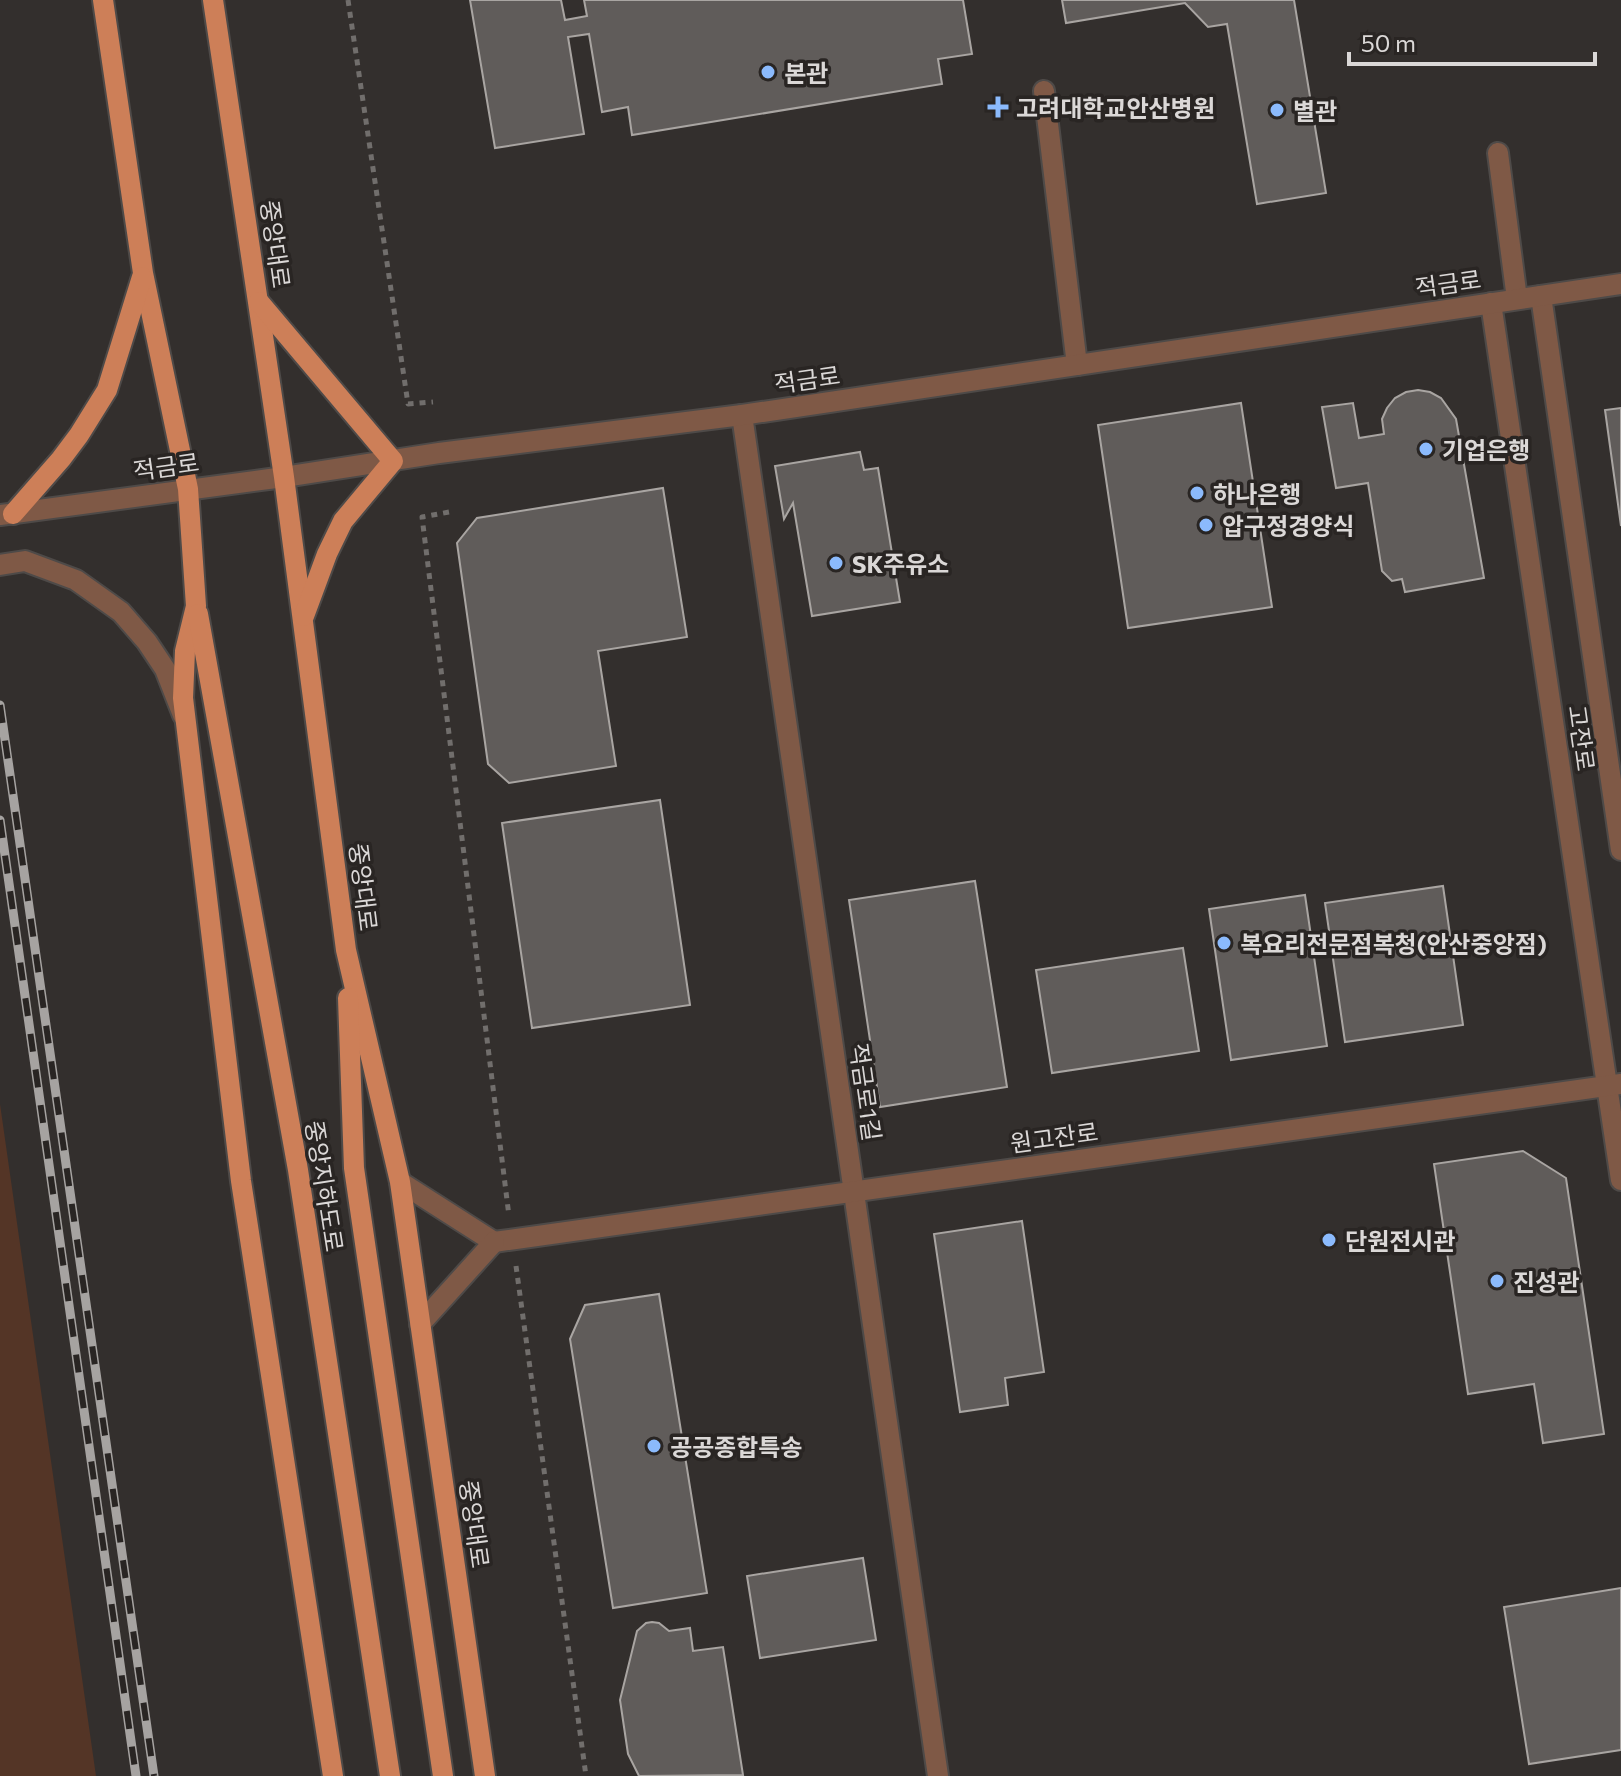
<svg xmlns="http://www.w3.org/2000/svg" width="1621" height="1776" font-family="Commissioner,'Noto Sans KR',sans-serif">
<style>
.green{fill:#543526}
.building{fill:#605c5a;stroke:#a9a5a2;stroke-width:2}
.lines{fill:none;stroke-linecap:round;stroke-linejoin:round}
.minor-casing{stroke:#4e4a48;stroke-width:24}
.major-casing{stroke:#4e4a48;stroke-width:24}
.path{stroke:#716e6c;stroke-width:5;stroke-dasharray:6 6;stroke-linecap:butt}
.minor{stroke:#7f5946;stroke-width:20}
.major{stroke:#cd7f58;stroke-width:20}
.rail-casing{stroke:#a6a3a1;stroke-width:9}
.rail{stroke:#292523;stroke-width:6;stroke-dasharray:18;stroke-linecap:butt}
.poi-dot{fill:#8bbafc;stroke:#292523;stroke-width:3}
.labels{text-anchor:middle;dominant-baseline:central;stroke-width:7;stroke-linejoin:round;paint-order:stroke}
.poi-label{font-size:24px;font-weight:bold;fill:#dbd8d7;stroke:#292523;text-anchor:start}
.street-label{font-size:24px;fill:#dbd8d7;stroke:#292523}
</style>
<rect width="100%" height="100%" fill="#332f2d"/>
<polygon class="green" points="0,1104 96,1776 0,1776"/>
<g class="building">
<polygon points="470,0 561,0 565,20 587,16 584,0 963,0 972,54 938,59 942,84 632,135 628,107 602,112 589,34 568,37 584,134 495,148"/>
<polygon points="1062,0 1294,0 1326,193 1257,204 1227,24 1208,27 1185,3 1066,23"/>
<polygon points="1418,390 1430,392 1441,398 1456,419 1484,578 1405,592 1402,579 1392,581 1382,571 1368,483 1336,488 1322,407 1353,403 1359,438 1384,434 1382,419 1387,408 1395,398 1406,392"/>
<polygon points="1241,403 1272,607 1128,628 1098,425"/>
<polygon points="1621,408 1621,526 1605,410"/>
<polygon points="860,452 864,470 878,468 900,602 812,616 793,503 784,519 775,466"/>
<polygon points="663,488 687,637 598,651 616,766 509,783 488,764 457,543 477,518"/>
<polygon points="660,800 690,1005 532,1028 502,823"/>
<polygon points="975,881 1007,1087 880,1107 849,900"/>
<polygon points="1443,886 1463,1025 1345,1042 1325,903"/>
<polygon points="1305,895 1327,1046 1231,1060 1209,909"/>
<polygon points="1183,948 1199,1051 1052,1073 1036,970"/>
<polygon points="1523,1151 1566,1178 1604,1434 1543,1443 1534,1384 1468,1394 1434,1164"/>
<polygon points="1022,1221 1044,1372 1005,1378 1008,1405 960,1412 934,1234"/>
<polygon points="659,1294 707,1593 613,1608 570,1339 585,1305"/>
<polygon points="863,1558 876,1640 760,1658 747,1576"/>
<polygon points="1621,1588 1621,1750 1529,1764 1504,1607"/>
<polygon points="652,1622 659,1623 669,1631 690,1628 693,1651 723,1647 743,1775 639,1776 628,1754 620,1700 637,1631 646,1623"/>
</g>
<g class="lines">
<g class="minor-casing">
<g id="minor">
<polyline points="1044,91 1077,365"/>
<polyline points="1498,153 1517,299"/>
<polyline points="1541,296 1621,850"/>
<polyline points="1491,303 1621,1180"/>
<polyline points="742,415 938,1776"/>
<polyline points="0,515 284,477 439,453 742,415 1621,284"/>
<polyline points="0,565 25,561 76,580 121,612 147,642 165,669 183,715"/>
<polyline points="400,1182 494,1242"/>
<polyline points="494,1242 1621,1084"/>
<polyline points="420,1324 494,1242"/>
</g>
</g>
<g class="major-casing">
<g id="major">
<polyline points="103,0 143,273 188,489 196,606 185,651 183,698 241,1181 333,1776"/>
<polyline points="213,0 284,477 346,950 400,1182 485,1776"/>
<polyline points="259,302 393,461 343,521 327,554 304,616"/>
<polyline points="13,514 61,459 79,435 107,390 142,277"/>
<polyline points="198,614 298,1170 390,1776"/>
<polyline points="348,998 354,1168 443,1776"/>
</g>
</g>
<g class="path">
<polyline points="348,0 408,404 433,402"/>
<polyline points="449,512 422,517 509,1216"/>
<polyline points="516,1266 586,1776"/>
</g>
<use href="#minor" class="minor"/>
<use href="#major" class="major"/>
<g class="rail-casing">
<g id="rail">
<polyline points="0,705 154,1776"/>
<polyline points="0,820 136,1776"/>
</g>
</g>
<use href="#rail" class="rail"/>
</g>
<g class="poi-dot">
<circle cx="768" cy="72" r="8"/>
<path d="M994 95h8v8h8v8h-8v8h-8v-8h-8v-8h8z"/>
<circle cx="1277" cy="110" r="8"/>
<circle cx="1426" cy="449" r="8"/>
<circle cx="1197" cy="493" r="8"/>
<circle cx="1206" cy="525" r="8"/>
<circle cx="836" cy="563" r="8"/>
<circle cx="1224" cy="943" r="8"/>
<circle cx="1329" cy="1240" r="8"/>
<circle cx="1497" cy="1281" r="8"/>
<circle cx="654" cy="1446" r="8"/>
</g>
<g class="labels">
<g class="poi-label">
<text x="784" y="72">본관</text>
<text x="1016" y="107">고려대학교안산병원</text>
<text x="1293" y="110">별관</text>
<text x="1442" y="449">기업은행</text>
<text x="1213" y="493">하나은행</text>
<text x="1222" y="525">압구정경양식</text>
<text x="852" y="563">SK주유소</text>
<text x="1240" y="943">복요리전문점복청(안산중앙점)</text>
<text x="1345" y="1240">단원전시관</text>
<text x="1513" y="1281">진성관</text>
<text x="670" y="1446">공공종합특송</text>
</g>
<g class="street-label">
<text transform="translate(276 244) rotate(82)">중앙대로</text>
<text transform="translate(1448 283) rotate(-8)">적금로</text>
<text transform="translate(807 379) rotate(-8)">적금로</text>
<text transform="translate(166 466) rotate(-8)">적금로</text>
<text transform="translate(1582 738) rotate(82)">고잔로</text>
<text transform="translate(364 887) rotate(83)">중앙대로</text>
<text transform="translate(866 1092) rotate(82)">적금로1길</text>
<text transform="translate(1054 1137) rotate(-8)">원고잔로</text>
<text transform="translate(325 1186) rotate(81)">중앙지하도로</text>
<text transform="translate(475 1524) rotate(82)">중앙대로</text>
</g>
</g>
<path d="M1349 52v12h246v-12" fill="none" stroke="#dbd8d7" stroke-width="4"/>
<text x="1361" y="52" font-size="24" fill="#dbd8d7" stroke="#292523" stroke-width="6" paint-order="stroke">50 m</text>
</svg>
